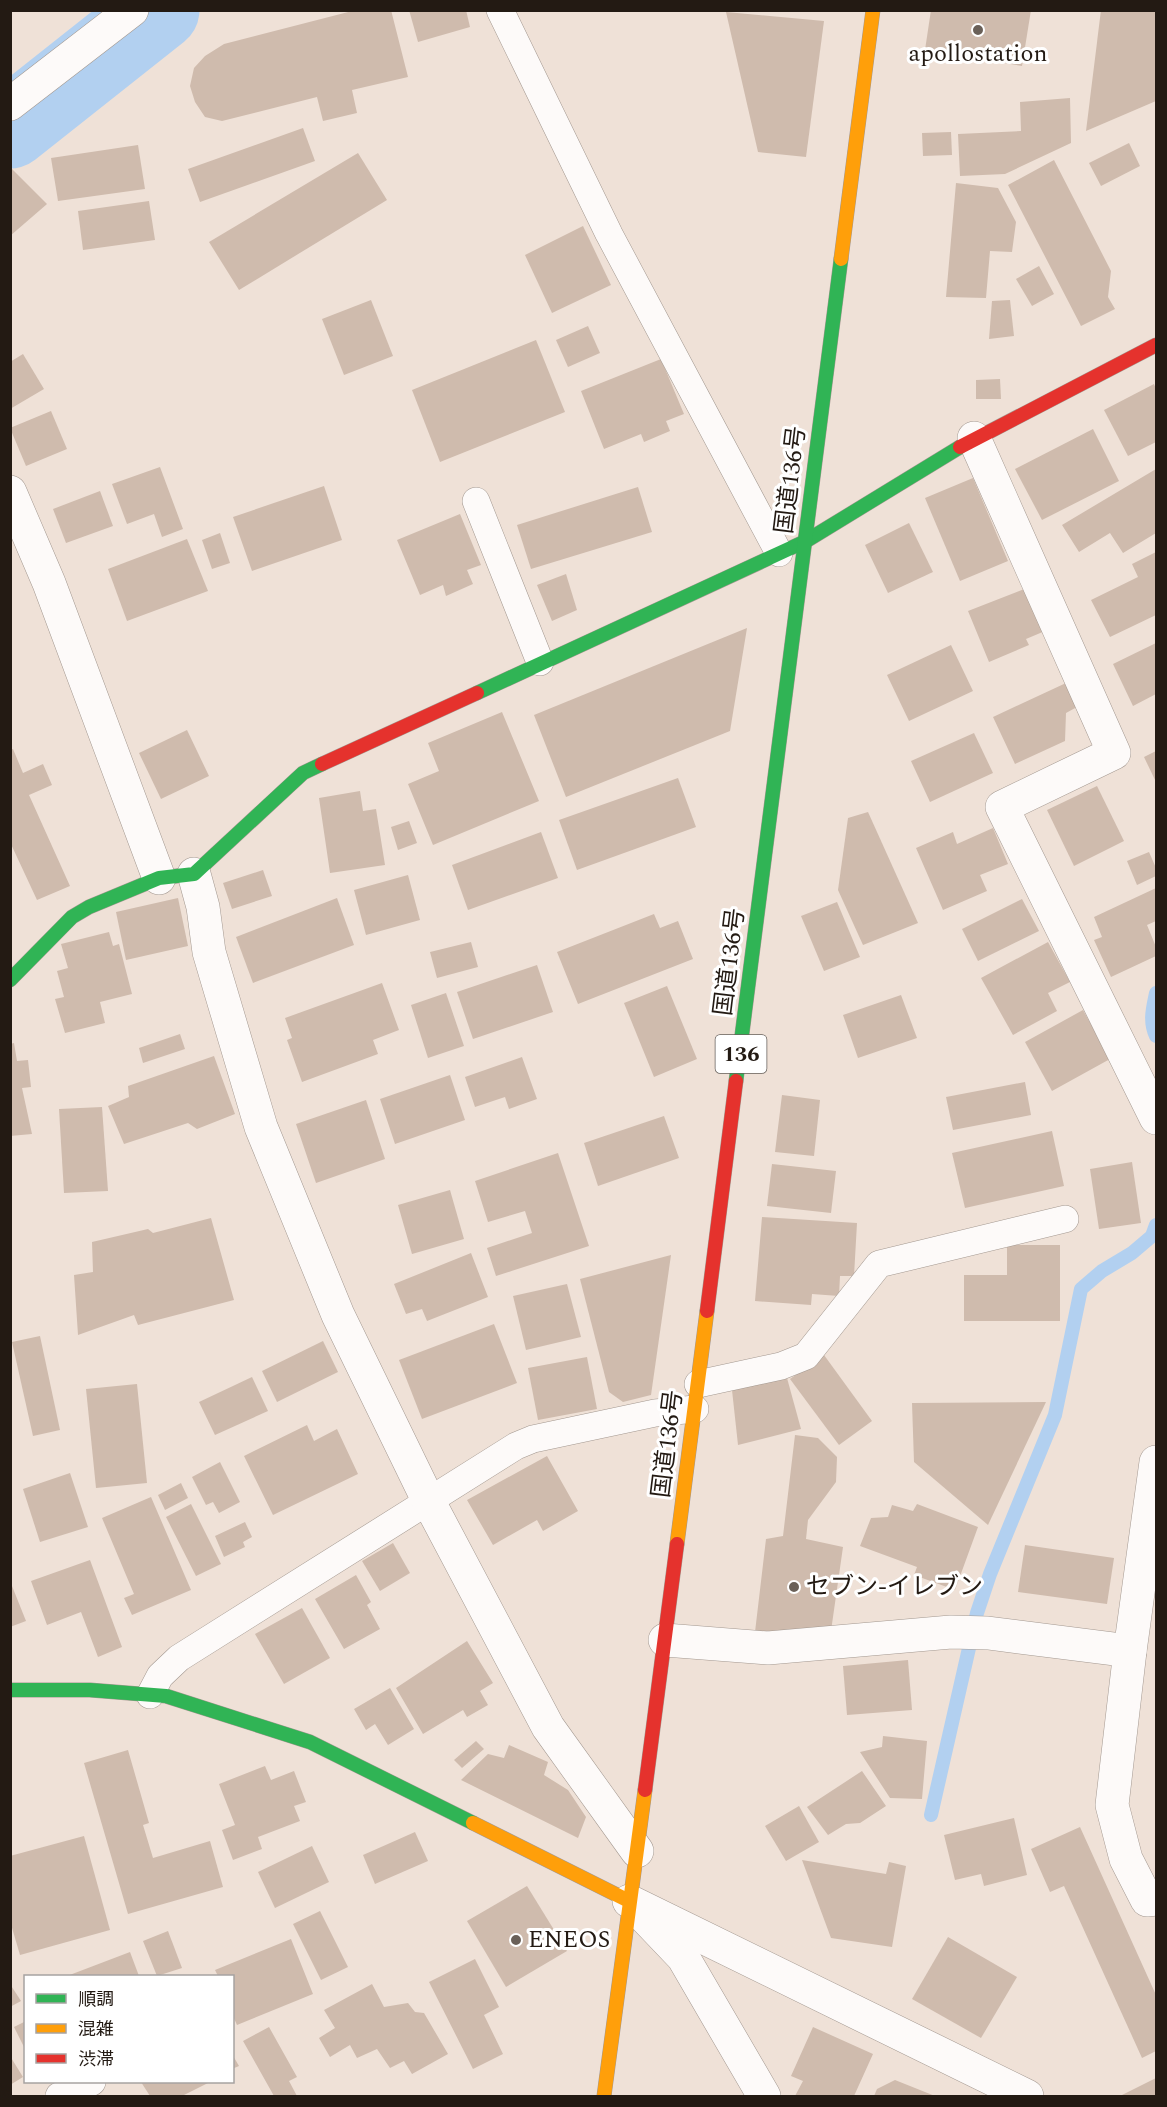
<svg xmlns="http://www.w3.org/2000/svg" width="1167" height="2107" font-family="Spectral,'Noto Sans JP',serif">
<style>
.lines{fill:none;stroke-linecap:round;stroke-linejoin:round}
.stream{stroke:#b2d0f0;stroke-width:14}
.river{stroke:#b2d0f0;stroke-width:81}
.building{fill:#cfbbad}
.lane-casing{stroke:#a39890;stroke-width:28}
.street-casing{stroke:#a39890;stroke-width:34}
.fast-casing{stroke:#a39890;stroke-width:15}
.slow-casing{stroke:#a39890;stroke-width:15}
.jam-casing{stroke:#a39890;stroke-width:15}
.lane{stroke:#fdfaf9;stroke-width:27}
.street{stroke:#fdfaf9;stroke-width:33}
.fast{stroke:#30b455;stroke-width:14}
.slow{stroke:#ff9f0a;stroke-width:14}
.jam{stroke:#e5322d;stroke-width:14}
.poi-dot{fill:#6a6058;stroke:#fff;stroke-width:2}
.labels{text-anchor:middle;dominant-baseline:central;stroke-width:6;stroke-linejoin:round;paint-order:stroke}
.shield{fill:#fff;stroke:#655f5a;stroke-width:1.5}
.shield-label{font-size:22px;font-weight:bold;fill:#231a13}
.poi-label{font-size:24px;fill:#231a13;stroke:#fff;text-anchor:start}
.street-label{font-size:24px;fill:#231a13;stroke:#fff}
</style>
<rect width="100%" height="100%" fill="#efe1d7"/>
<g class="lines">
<g class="stream">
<path d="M1156 993C1153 1008 1149 1021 1156 1036"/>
<polyline points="931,1815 977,1613 990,1574 1055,1415 1081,1289 1102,1271 1132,1253 1152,1236 1156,1225"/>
</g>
<polyline class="river" points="10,128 159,10"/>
</g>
<g class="building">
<polygon points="356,10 391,10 408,77 352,90 357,113 323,121 317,97 222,121 205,117 195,102 190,86 194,68 205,56 224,44"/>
<polygon points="409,10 466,10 470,27 418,42"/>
<polygon points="931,10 1031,10 1022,66 925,50"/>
<polygon points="1101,10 1156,10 1156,101 1086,131"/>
<polygon points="726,12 824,21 806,157 758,152"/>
<polygon points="1070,98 1071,143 1005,174 960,176 958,134 1021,131 1020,102"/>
<polygon points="303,128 315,161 200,202 188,169"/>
<polygon points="951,132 952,155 923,156 922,133"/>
<polygon points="1129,143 1140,166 1101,186 1089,163"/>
<polygon points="138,145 145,189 58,201 51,158"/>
<polygon points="358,153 387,200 239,290 209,242"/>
<polygon points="1054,160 1111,271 1108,297 1115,309 1081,326 1008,185"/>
<polygon points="10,167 47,204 10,236"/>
<polygon points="956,183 998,188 1016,222 1012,252 990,251 986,298 946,297"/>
<polygon points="149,201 155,240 83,250 78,211"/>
<polygon points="583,226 611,285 552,313 525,255"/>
<polygon points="1039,266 1054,294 1032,306 1016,279"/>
<polygon points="371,300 393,356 344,375 322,319"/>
<polygon points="1010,300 1014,336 989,339 992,301"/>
<polygon points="588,326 600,353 568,367 556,340"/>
<polygon points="536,340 565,412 440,462 412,390"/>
<polygon points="23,354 44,389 10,409 10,362"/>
<polygon points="661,359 684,414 666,421 670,431 644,442 641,434 604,449 581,391"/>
<polygon points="1000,379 1001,399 976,399 976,380"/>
<polygon points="1154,384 1156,389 1156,442 1128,456 1104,410"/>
<polygon points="51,411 67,449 26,466 10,428"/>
<polygon points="1093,429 1119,481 1042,520 1015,469"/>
<polygon points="160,467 183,529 162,537 154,514 127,524 112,484"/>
<polygon points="1156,469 1156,533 1123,553 1110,533 1079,552 1062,525"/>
<polygon points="973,478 1008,561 960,581 925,498"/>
<polygon points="324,486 342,540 252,571 233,517"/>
<polygon points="638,487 652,532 531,569 517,525"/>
<polygon points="100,491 113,526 66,543 53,509"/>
<polygon points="460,514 481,565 467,570 473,584 446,596 443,585 420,595 397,540"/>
<polygon points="909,523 933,572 888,593 865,545"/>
<polygon points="220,533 230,563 212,569 202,540"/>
<polygon points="187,539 208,591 127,621 108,569"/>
<polygon points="1156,552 1156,615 1110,637 1091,600 1138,577 1132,564"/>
<polygon points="566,574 577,610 552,621 537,585"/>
<polygon points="1027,588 1045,631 1026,639 1029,645 989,662 968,611"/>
<polygon points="747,628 730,731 566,797 534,715"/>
<polygon points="1156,643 1156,694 1133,706 1113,664"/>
<polygon points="951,645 973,691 909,721 887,675"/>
<polygon points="1066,683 1077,707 1066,713 1065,741 1015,764 993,717"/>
<polygon points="502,712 539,801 433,845 408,784 439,771 428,743"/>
<polygon points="187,730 209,776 161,799 139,753"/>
<polygon points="974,733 993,773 930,802 911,761"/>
<polygon points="13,749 23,773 43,764 52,785 29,795 70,886 37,900 10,842 10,750"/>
<polygon points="1156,751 1156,782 1144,757"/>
<polygon points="678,778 696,827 577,870 559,820"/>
<polygon points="1097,786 1124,841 1074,866 1047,810"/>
<polygon points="360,791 363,811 376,809 385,865 330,873 319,798"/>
<polygon points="868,812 918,923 863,945 838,890 848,818"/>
<polygon points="409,821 417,843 398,850 391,827"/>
<polygon points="993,828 1008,864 980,875 987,891 943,910 916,848 953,832 957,844"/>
<polygon points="541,832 558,878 468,910 452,865"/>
<polygon points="1149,852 1156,868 1156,876 1137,885 1127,861"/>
<polygon points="263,870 272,896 232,909 223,883"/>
<polygon points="408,875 420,920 366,935 354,890"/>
<polygon points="1156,888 1156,921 1147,925 1156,947 1156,956 1111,977 1094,940 1102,937 1094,917"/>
<polygon points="178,898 188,946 126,960 116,912"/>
<polygon points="337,898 354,945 253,983 236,937"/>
<polygon points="1022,899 1039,931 978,961 962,929"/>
<polygon points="837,902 860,957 824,971 801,916"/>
<polygon points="654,914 660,928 678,921 693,959 578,1004 557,952"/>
<polygon points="109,932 113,946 119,944 132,994 100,1002 105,1023 65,1033 55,999 64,997 57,971 68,968 61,944"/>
<polygon points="471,942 478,967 437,978 430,952"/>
<polygon points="1048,942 1070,982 1048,993 1057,1011 1013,1035 981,978"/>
<polygon points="537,965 553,1012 473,1039 457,992"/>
<polygon points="382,983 399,1030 373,1040 378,1054 302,1082 287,1040 292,1038 285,1018"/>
<polygon points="667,986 697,1059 654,1077 624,1003"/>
<polygon points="446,993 464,1046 428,1058 411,1005"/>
<polygon points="901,995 917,1038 858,1058 843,1015"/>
<polygon points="1083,1010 1110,1059 1052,1091 1025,1042"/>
<polygon points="180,1034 185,1049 143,1063 139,1048"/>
<polygon points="14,1043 17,1061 28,1060 31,1087 22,1088 32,1134 10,1136 10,1044"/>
<polygon points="214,1056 235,1114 197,1129 188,1123 124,1144 108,1106 129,1097 128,1086"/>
<polygon points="522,1057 537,1099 509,1109 505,1097 475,1107 465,1077"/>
<polygon points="450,1075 465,1120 395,1144 380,1099"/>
<polygon points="1025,1082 1031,1115 953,1130 946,1097"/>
<polygon points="782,1095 820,1100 814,1156 775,1152"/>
<polygon points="366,1100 385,1159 316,1183 296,1124"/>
<polygon points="102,1107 108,1191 64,1193 59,1109"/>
<polygon points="664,1116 679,1158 598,1186 584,1143"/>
<polygon points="1052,1131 1064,1186 965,1208 952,1153"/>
<polygon points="558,1153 589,1246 496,1276 487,1248 532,1233 525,1211 488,1222 475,1181"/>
<polygon points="1132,1162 1141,1223 1099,1229 1090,1169"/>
<polygon points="772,1164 836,1171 831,1213 767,1206"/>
<polygon points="450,1190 464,1239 412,1254 398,1205"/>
<polygon points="762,1217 857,1223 854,1276 840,1276 839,1296 812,1294 811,1305 755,1301"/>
<polygon points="211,1218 234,1300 138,1325 134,1315 78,1335 74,1275 93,1272 92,1242 148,1229 153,1233"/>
<polygon points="1007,1245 1060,1245 1060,1321 964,1321 964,1275 1007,1275"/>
<polygon points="471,1253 488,1297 427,1321 422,1309 406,1314 394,1284"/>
<polygon points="671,1255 651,1395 623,1402 609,1392 580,1279"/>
<polygon points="567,1284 581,1337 526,1350 513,1296"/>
<polygon points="494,1324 517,1383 422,1419 399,1360"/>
<polygon points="40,1336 60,1430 33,1436 12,1342"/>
<polygon points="323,1341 338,1372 277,1402 262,1371"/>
<polygon points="824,1355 872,1421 839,1445 790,1379"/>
<polygon points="587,1357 597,1409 538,1420 528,1368"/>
<polygon points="252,1377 268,1411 215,1435 199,1402"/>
<polygon points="787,1378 801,1429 738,1445 732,1390"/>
<polygon points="137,1384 147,1483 96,1488 86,1389"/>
<polygon points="1046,1402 988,1525 914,1462 912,1403"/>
<polygon points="307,1425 314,1441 337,1429 358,1474 273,1515 244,1456"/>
<polygon points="795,1435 818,1438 837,1457 836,1482 808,1520 806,1539 843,1547 831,1631 755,1632 766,1539 783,1536"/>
<polygon points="547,1456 578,1511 543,1531 537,1520 493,1545 467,1500"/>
<polygon points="220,1462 240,1502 219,1513 213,1502 206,1505 192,1477"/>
<polygon points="70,1473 88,1527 40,1542 23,1489"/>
<polygon points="181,1483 188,1498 165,1510 158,1495"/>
<polygon points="151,1497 191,1590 132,1615 124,1598 134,1594 102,1518"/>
<polygon points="191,1504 221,1564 196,1576 166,1517"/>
<polygon points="917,1504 978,1527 955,1590 914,1575 917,1567 860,1546 871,1518 888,1517 892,1505 913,1511"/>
<polygon points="245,1522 252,1537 243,1542 245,1547 224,1557 215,1536"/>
<polygon points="393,1543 410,1573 380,1591 362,1561"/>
<polygon points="1025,1545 1114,1558 1107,1604 1018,1592"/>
<polygon points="90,1560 122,1647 98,1657 81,1612 47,1625 31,1581"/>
<polygon points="356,1575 371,1602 367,1605 380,1629 344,1649 315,1599"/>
<polygon points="10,1581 26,1621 10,1627"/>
<polygon points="302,1608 330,1658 284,1684 255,1634"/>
<polygon points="467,1641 493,1683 480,1691 488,1705 467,1717 463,1710 423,1734 396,1688"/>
<polygon points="908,1660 912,1710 847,1715 843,1666"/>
<polygon points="390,1688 414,1729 388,1745 375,1724 366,1730 354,1709"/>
<polygon points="883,1736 927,1741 922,1799 890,1798 860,1752 882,1747"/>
<polygon points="476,1741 484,1749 462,1768 454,1760"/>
<polygon points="509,1745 548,1762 544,1775 568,1790 586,1817 578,1838 461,1780 488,1754 504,1758"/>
<polygon points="128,1750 149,1823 143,1825 153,1858 210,1841 223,1887 128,1914 84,1763"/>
<polygon points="265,1766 271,1780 294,1771 306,1802 294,1806 300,1821 258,1837 262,1849 233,1860 222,1830 235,1825 219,1784"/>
<polygon points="862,1771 886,1806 860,1823 846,1824 828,1835 807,1807"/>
<polygon points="799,1806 819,1842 786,1861 765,1826"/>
<polygon points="1014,1818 1027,1875 984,1886 981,1874 955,1880 944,1835"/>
<polygon points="1080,1827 1156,1995 1156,2051 1142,2058 1064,1886 1050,1892 1031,1849"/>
<polygon points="415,1832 428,1861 375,1884 363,1855"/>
<polygon points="84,1836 110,1930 20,1955 10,1921 10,1856"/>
<polygon points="312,1846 329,1882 275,1908 258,1872"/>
<polygon points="802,1860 886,1874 889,1862 906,1866 892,1947 831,1938"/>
<polygon points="527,1886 567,1951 506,1987 467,1921"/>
<polygon points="320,1911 348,1967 321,1980 293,1924"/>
<polygon points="168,1931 182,1968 157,1976 143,1941"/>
<polygon points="948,1937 1017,1977 981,2038 912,1999"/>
<polygon points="291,1939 313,1994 237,2025 232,2014 232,1976 218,1976 215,1970"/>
<polygon points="130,1952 139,1976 67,1976"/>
<polygon points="475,1959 499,2007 484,2015 503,2054 473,2069 429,1982"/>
<polygon points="10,1984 21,2001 10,2007"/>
<polygon points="372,1984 384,2007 408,2003 415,2012 424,2013 448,2054 412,2074 404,2061 390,2068 377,2049 357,2058 350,2045 330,2057 319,2038 335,2028 324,2010"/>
<polygon points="26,2021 26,2051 14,2027"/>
<polygon points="269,2027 297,2077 289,2081 297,2096 274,2096 243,2041"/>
<polygon points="813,2027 873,2054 854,2096 795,2096 803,2081 791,2076"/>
<polygon points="232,2054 239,2066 232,2069"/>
<polygon points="10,2056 23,2077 10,2085"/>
<polygon points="1156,2078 1156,2096 1120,2096"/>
<polygon points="895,2080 935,2096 874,2096 877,2089"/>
<polygon points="141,2082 210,2082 182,2096 150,2096"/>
</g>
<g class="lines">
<g class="lane-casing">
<g id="lane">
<polyline points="500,10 609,234 779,553"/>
<polyline points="476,501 540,662"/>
<polyline points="698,1384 781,1366 806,1356 879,1264 1065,1219"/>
<polyline points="150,1695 160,1676 179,1658 516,1446 533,1439 655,1413 695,1409"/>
<polyline points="59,2096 92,2082"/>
</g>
</g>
<g class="street-casing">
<g id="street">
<polyline points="10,104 132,10"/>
<polyline points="974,438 1114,753 1002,807 1156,1118"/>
<polyline points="10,492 49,583 159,878"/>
<polyline points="194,874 203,907 209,952 261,1127 338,1315 429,1502 548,1727 637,1851"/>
<polyline points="665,1640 768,1648 951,1632 988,1633 1130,1651 1156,1462"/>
<polyline points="1130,1651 1112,1805 1126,1859 1147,1900 1156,1899"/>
<polyline points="629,1901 1027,2096"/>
<polyline points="643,1915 683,1957 764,2096"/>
</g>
</g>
<g class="fast-casing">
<g id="fast">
<polyline points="477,693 806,541 960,447"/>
<polyline points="10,980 72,917 89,907 159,878 194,874 303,773 322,764"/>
<polyline points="736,1081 841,259"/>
<polyline points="10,1690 90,1690 166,1696 310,1742 473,1823"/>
</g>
</g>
<g class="slow-casing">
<g id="slow">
<polyline points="841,259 873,10"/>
<polyline points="677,1544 707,1311"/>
<polyline points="473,1823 629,1901"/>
<polyline points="604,2096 645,1790"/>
</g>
</g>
<g class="jam-casing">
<g id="jam">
<polyline points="960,447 1156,345"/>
<polyline points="322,764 477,693"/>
<polyline points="707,1311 736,1081"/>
<polyline points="645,1790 677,1544"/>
</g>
</g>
<use href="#lane" class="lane"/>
<use href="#street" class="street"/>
<use href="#fast" class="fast"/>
<use href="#slow" class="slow"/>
<use href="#jam" class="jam"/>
</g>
<g class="poi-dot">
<circle cx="978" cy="30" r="6"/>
<circle cx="794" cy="1587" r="6"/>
<circle cx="516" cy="1940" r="6"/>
</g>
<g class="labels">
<rect class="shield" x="715.5" y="1035" width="51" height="38" rx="4.5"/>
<g class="shield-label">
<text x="741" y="1054">136</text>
</g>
<g class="poi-label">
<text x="978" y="54" text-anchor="middle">apollostation</text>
<text x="806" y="1587">セブン-イレブン</text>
<text x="528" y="1940">ENEOS</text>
</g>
<g class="street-label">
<text transform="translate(791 480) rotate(-83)">国道136号</text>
<text transform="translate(730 962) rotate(-83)">国道136号</text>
<text transform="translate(668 1444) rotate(-83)">国道136号</text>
</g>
</g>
<rect width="1167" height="2107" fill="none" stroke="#231a13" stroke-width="24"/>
<rect x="24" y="1975" width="210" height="108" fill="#ffffff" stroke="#a7a3a1" stroke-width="1.5"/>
<rect x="36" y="1994" width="30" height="9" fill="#30b455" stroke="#a7a3a1" stroke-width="1.5"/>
<text x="78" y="2005" font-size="18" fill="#231a13">順調</text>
<rect x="36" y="2024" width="30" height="9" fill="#ff9f0a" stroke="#a7a3a1" stroke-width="1.5"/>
<text x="78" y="2035" font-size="18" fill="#231a13">混雑</text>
<rect x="36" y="2054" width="30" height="9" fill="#e5322d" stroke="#a7a3a1" stroke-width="1.5"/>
<text x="78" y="2065" font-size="18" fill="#231a13">渋滞</text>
</svg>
